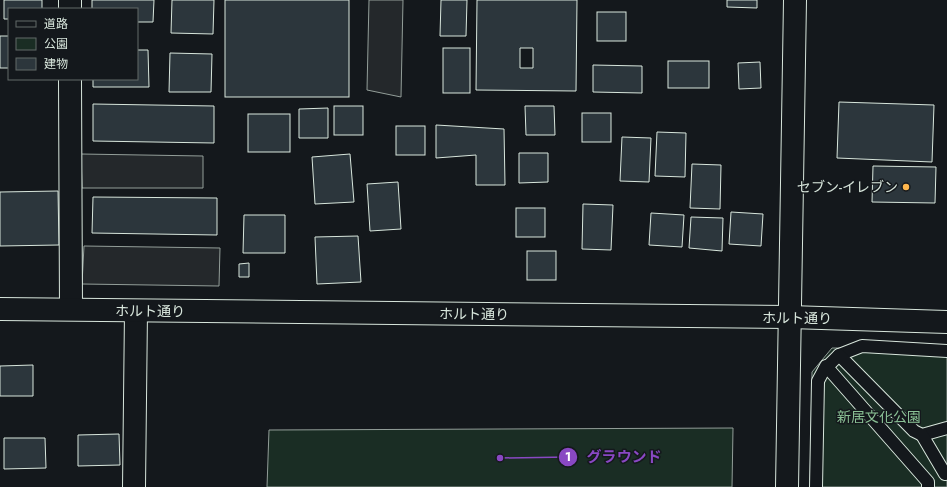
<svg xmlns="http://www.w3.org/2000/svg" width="947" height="487" font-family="Jost,'Noto Sans JP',sans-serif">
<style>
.green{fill:#1a2d24;stroke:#939e99}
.parking{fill:#24282b;stroke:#939e99}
.building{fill:#2c363c;stroke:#d8e6dc;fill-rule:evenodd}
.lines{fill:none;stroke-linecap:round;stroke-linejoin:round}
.service-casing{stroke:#d8e6dc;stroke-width:14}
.minor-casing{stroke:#d8e6dc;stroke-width:24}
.tertiary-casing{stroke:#d8e6dc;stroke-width:24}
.service{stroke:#14181c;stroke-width:12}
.minor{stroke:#14181c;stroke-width:22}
.tertiary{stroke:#14181c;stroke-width:22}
.poi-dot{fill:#ffb74d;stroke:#14181c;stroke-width:1.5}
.labels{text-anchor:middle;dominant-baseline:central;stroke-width:3;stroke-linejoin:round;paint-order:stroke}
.poi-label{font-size:14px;fill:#d8e6dc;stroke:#14181c;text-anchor:end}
.street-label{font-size:14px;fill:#d8e6dc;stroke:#14181c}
.park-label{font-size:14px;fill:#8ac095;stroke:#14181c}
.leader{fill:none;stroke:#8948c3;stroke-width:1.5}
.callout-dot{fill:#8948c3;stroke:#14181c;stroke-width:1.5}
.mark-label{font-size:12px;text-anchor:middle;font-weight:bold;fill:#fff}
.callout-label{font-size:15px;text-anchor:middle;font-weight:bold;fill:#8948c3;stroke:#14181c;stroke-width:3;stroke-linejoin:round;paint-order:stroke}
</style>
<rect width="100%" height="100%" fill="#14181c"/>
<g class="green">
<polygon points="832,348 947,349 947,487 810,487 812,372"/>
<polygon points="733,428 732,487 267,487 269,430"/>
</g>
<g class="parking">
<polygon points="369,0 403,0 401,97 367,90"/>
<polygon points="81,154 203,156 203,188 82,188"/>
<polygon points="84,246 220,248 219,286 82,284"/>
</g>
<g class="building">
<polygon points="4,0 42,0 42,9 9,9 9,19 4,19"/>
<polygon points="92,0 154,0 153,22 137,22 137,9 92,9"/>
<polygon points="172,0 214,0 213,34 171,33"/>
<rect x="225" y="0" width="124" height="97"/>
<polygon points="441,0 467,0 466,36 440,36"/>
<path d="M477 0H577L576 91 476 90ZM520 48H533V68H520Z"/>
<polygon points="727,0 757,0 757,8 727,7"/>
<rect x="597" y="12" width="29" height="29"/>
<rect x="0" y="36" width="9" height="32"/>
<rect x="443" y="48" width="27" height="45"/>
<polygon points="137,50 148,50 149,87 93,87 93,79 137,79"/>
<polygon points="170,53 212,54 211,92 169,92"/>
<rect x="668" y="61" width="41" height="27"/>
<polygon points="760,62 761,88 739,89 738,63"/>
<polygon points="593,65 642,66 642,93 593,92"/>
<polygon points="839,102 934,105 932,162 837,158"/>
<polygon points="93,104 214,106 214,143 93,141"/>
<rect x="334" y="106" width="29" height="29"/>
<polygon points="525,106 554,106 555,135 526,135"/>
<polygon points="328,108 328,138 299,138 299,109"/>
<rect x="582" y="113" width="29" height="29"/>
<rect x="248" y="114" width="42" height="38"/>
<polygon points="436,125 504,129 505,185 476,185 476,155 436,158"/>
<rect x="396" y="126" width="29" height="29"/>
<polygon points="657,132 686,133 685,177 655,176"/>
<polygon points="622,137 651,138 649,182 620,181"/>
<polygon points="519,153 548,153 548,182 519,183"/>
<polygon points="350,154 354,202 315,204 312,157"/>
<polygon points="692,164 721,165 720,209 690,208"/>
<polygon points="873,166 936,167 935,203 872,202"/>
<polygon points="398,182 401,229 370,231 367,184"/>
<polygon points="58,191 59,245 0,246 0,192"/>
<polygon points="93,197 217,198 217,235 92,233"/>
<polygon points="583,204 613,205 611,250 582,249"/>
<rect x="516" y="208" width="29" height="29"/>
<polygon points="731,212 763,214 761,246 729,244"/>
<polygon points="651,213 684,215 682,247 649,245"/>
<polygon points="244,215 285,215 285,253 243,253"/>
<polygon points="691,217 723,218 722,251 689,248"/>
<polygon points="358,236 361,282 317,284 315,237"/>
<rect x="527" y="251" width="29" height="29"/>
<polygon points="249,263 249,277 239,277 239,264"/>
<polygon points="33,365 33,396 0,396 0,366"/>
<polygon points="119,434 120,465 78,466 78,435"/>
<polygon points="4,438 45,438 46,468 4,469"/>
</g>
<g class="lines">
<g class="service-casing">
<g id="service">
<polyline points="839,355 862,346 947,351"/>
<polyline points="827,367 839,355 914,431 922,435 947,428"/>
<polyline points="922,435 945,474"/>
<polyline points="816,487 818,381 826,366 928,482 928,487"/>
</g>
</g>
<g class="minor-casing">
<g id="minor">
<polyline points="70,0 70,9"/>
<polyline points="70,79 71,309"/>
<polyline points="134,487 136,311"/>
</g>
</g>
<g class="tertiary-casing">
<g id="tertiary">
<polyline points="0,309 790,317 947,322"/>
<polyline points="787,487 795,0"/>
</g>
</g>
<use href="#service" class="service"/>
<use href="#minor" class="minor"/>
<use href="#tertiary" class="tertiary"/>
</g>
<circle class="poi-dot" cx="906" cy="187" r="4"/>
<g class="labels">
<g class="poi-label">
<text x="898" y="187">セブン-イレブン</text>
</g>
<g class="street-label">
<text transform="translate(150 311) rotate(1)">ホルト通り</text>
<text transform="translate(474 314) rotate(1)">ホルト通り</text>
<text transform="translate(797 318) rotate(1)">ホルト通り</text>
</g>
<g class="park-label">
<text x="879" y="417">新居文化公園</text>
</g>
</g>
<path class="leader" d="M500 458L568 457"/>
<g class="callout-dot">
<circle cx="500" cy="458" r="4"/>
<circle cx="568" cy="457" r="10"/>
</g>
<g class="mark-label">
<text x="568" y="461">1</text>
</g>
<g class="callout-label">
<text x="624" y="462">グラウンド</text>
</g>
<rect x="8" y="8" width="130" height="72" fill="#14181c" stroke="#626a69"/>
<rect x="16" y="21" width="20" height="6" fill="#14181c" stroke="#626a69"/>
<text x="44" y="28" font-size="12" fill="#d8e6dc">道路</text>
<rect x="16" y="38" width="20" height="12" fill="#1a2d24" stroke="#626a69"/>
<text x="44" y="48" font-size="12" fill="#d8e6dc">公園</text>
<rect x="16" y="58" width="20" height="12" fill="#2c363c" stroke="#626a69"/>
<text x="44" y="68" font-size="12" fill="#d8e6dc">建物</text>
</svg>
